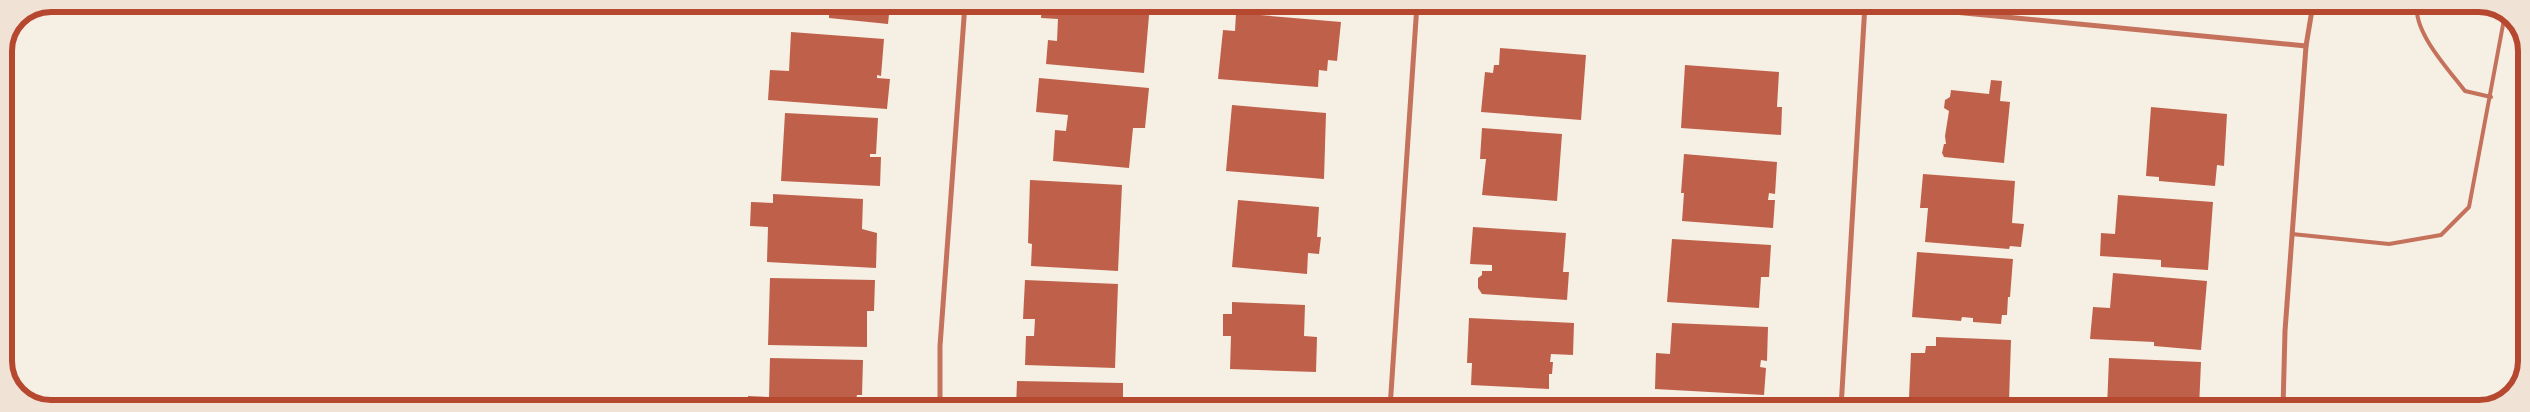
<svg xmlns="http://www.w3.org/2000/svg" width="2530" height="412" font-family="Arial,sans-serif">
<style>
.building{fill:#bf614a}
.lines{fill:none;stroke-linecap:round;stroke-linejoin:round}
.service{stroke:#c5725c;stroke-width:4}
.minor{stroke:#c5725c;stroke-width:5}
.rim{fill:none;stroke:#b5482f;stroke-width:6}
</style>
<rect width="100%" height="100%" fill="#f6efe4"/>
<g class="building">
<polygon points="806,4 890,4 888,24 829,18 829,11 806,9"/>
<polygon points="1042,4 1150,4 1144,73 1046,64 1048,40 1057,41 1058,19 1041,18"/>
<polygon points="1236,13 1341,22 1337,61 1328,60 1327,71 1319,70 1318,87 1218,79 1223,30 1235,31"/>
<polygon points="791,32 884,39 881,76 877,75 877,78 890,79 887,109 768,100 770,70 789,71"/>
<polygon points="1500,48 1586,55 1581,120 1481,112 1485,72 1493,73 1494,65 1499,65"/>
<polygon points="1685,65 1779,72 1777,107 1782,107 1781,135 1681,128"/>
<polygon points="1039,78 1149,88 1145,128 1133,128 1129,168 1053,161 1055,130 1066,131 1068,115 1036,112"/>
<polygon points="1991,80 2002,81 2000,101 2010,102 2004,163 1944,157 1942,153 1944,144 1946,144 1945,136 1949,111 1944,108 1945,100 1950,97 1951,90 1989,94"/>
<polygon points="1232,105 1326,113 1324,179 1226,171"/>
<polygon points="2151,107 2227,114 2224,166 2217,165 2215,186 2159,181 2159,177 2146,176"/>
<polygon points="785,113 878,118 876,154 870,154 870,157 881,157 880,186 781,181"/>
<polygon points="1482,128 1562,134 1557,201 1482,195 1486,159 1480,159"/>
<polygon points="1684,154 1777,162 1775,194 1769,193 1768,200 1775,200 1773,228 1682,221 1684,193 1681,193"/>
<polygon points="1923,174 2015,181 2012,223 2024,224 2021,247 2010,246 2009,249 1925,242 1928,208 1920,208"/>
<polygon points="1030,180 1122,185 1118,271 1031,266 1032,244 1028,243"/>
<polygon points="773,194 863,199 862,229 877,233 876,268 767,262 768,227 750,226 751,202 773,203"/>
<polygon points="2118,195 2213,202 2208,270 2161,267 2161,260 2100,256 2101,233 2115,234"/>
<polygon points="1238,200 1319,207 1317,237 1321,237 1319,254 1308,253 1307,274 1232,267"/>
<polygon points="1473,227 1566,233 1563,272 1569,272 1567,300 1482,294 1478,288 1478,278 1482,275 1482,271 1492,271 1492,265 1470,264"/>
<polygon points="1672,239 1771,245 1769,277 1761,277 1759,308 1667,302"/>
<polygon points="1917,252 2013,259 2010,297 2008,297 2007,315 2002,315 2001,324 1973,322 1973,318 1962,317 1961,321 1912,317"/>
<polygon points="2113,273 2207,281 2201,350 2154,346 2154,342 2090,339 2093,307 2110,308"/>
<polygon points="770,278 875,280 874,311 867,311 867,347 768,345"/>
<polygon points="1025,280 1118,284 1115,368 1025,365 1026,336 1034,336 1035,319 1023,319"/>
<polygon points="1232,302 1305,305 1304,336 1317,337 1316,372 1230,369 1231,336 1223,336 1223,314 1232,314"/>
<polygon points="1469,318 1574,323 1573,355 1551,354 1550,362 1553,362 1552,374 1549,374 1549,389 1471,385 1472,363 1467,363"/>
<polygon points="1672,323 1768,327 1767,361 1761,360 1760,367 1766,368 1764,395 1655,389 1656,353 1670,354"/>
<polygon points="1936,337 2011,340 2009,402 1909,398 1911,353 1925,353 1926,346 1936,346"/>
<polygon points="770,358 863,360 862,395 857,395 856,400 870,400 869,408 748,408 748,396 769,397"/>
<polygon points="2109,358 2201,362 2199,408 2107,408"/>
<polygon points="1017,381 1123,383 1123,408 1016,408"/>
<rect x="1213" y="402" width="95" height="6"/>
<polygon points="1496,405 1524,406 1524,408 1496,408"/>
</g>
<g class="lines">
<g class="service">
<path d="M2417 4C2413 32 2449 70 2465 91L2491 97"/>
<polyline points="2292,234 2389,244 2441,235 2469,207 2505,14"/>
</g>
<g class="minor">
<polyline points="1871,4 2306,46"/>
<polyline points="940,408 940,346 965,4"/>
<polyline points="1390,408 1417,4"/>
<polyline points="1841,408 1865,4"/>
<polyline points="2283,408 2285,331 2306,46 2313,4"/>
</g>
</g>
<path d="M0 0H2530V412H0ZM51 12H2479A39 39 0 0 1 2518 51V361A39 39 0 0 1 2479 400H51A39 39 0 0 1 12 361V51A39 39 0 0 1 51 12Z" fill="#f1e2d6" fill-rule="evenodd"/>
<path class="rim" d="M51 12H2479A39 39 0 0 1 2518 51V361A39 39 0 0 1 2479 400H51A39 39 0 0 1 12 361V51A39 39 0 0 1 51 12Z"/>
</svg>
